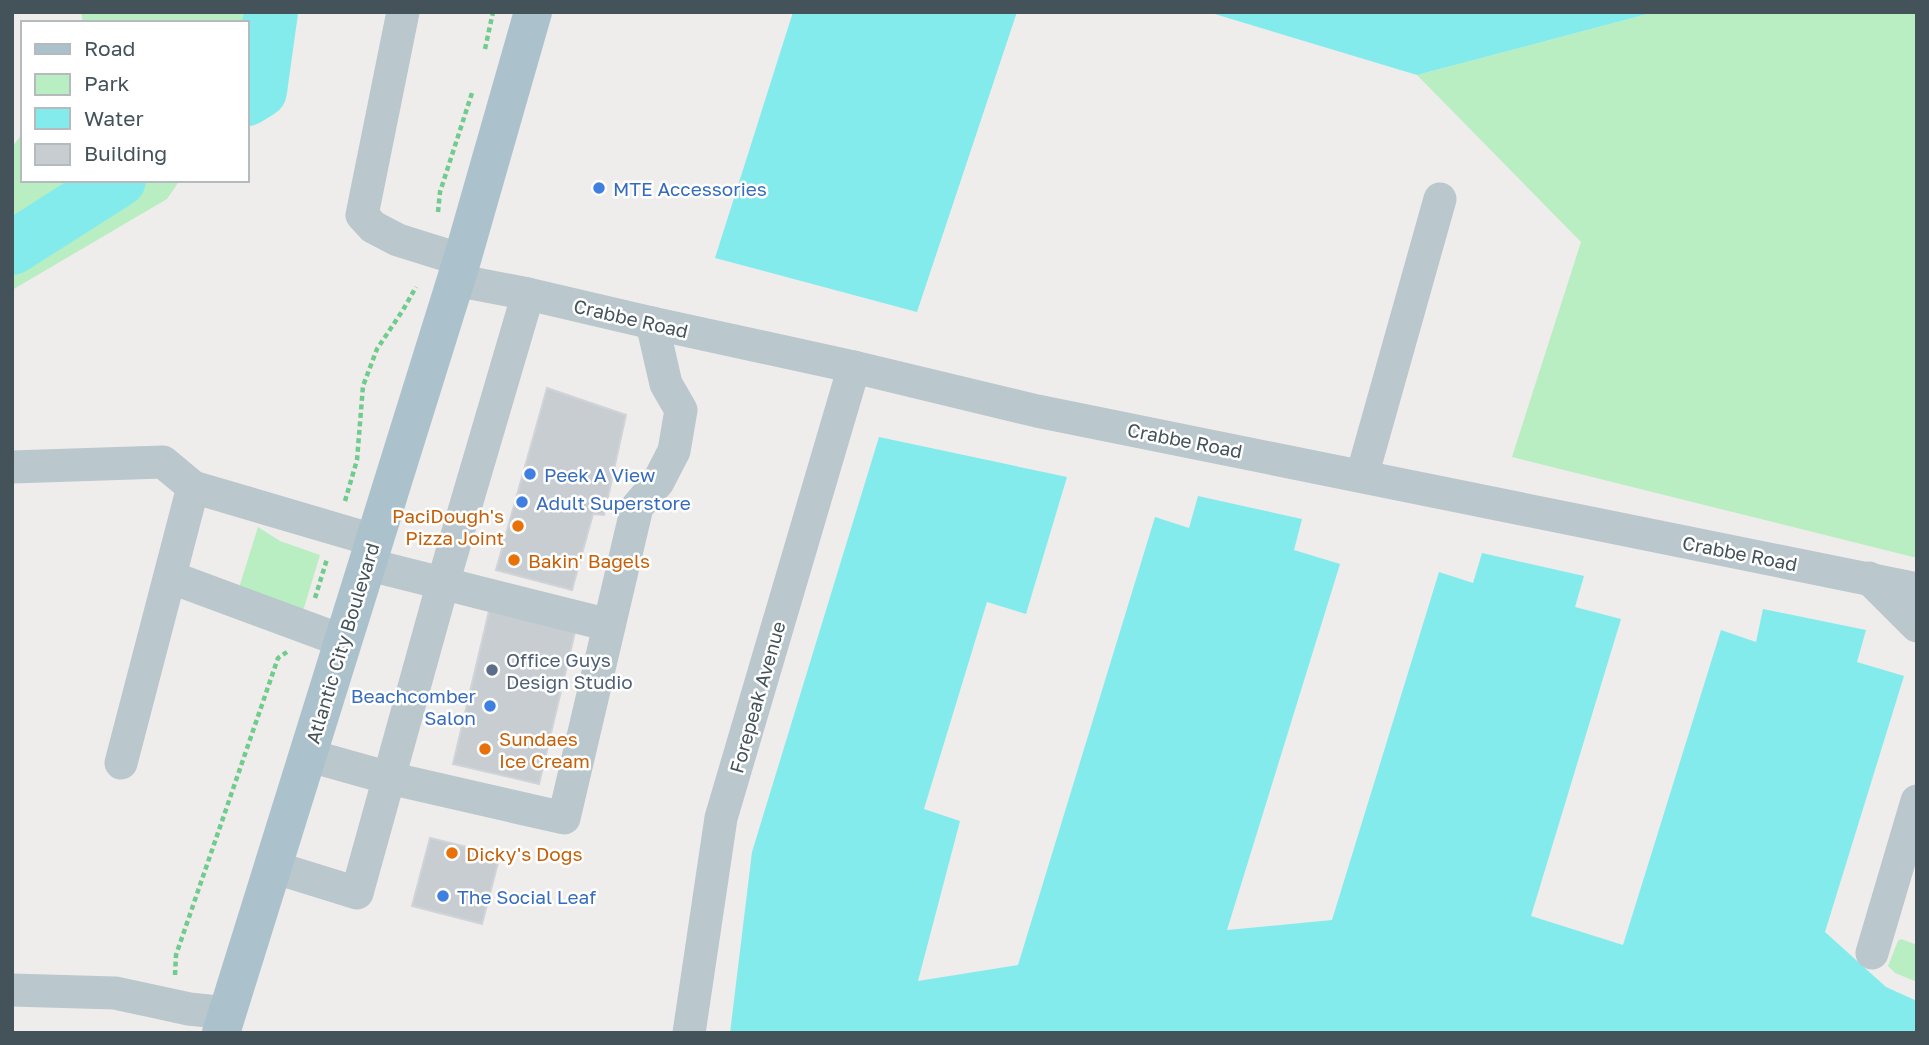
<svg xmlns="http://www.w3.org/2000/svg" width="1929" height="1045" font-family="'Golos Text',sans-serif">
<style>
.green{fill:#b8eec2}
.water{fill:#84ebec}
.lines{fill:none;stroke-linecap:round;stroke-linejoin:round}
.river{stroke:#84ebec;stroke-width:54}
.building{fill:#c8cdd1;stroke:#d0d4d8;stroke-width:2}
.path{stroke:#70cc8c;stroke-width:4.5;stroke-dasharray:5 3.5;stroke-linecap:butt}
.minor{stroke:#bac7cc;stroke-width:33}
.major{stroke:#abc2cc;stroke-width:38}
.shop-dot{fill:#3f7fe0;stroke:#fff;stroke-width:2.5}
.food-dot{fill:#e8710a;stroke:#fff;stroke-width:2.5}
.service-dot{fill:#5c6f8a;stroke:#fff;stroke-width:2.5}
.labels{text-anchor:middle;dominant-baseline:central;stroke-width:5;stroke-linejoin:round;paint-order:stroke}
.shop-label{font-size:19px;fill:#366cbe;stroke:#fff;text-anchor:start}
.street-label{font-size:19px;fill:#445359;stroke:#fff}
.food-label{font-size:19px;fill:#c56008;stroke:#fff;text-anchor:start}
.service-label{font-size:19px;fill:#4e5e75;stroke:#fff;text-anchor:start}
</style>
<rect width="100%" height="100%" fill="#efecec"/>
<g class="green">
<polygon points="81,12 252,12 247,45 247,23 83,23"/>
<polygon points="1655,12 1917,12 1917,558 1512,457 1581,242 1417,75"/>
<polygon points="23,133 23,180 180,180 167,199 12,290 12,147"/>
<polygon points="258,527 280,541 320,555 303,611 237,594"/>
<polygon points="1901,939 1917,945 1917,982 1895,973 1888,966 1898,941"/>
</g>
<g class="water">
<polygon points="261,12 290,12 260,91"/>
<polygon points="793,12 1017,12 917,312 715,258"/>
<polygon points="1208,12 1655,12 1417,75"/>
<polygon points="879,437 1067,477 1026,614 987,602 924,809 960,821 918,981 1018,965 1155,517 1189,528 1198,496 1302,519 1294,550 1340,564 1227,930 1332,920 1439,572 1473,583 1482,553 1584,576 1575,607 1621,619 1531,916 1623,945 1721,630 1756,642 1763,609 1866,630 1857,662 1904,676 1825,932 1886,987 1917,1001 1917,1033 730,1033 752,852"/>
</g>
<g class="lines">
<g class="river">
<polyline points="247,99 260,91 271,12"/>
<polyline points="12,248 119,180"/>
</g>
</g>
<g class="building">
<polygon points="547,388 626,415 604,515 593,514 572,590 496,570"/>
<polygon points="489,611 575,632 539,784 453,764"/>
<polygon points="430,838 500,855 482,924 412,906"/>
</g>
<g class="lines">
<g class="path">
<polyline points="485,49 493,12"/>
<polyline points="438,212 440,192 472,93"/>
<polyline points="345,501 357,460 363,386 377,349 403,310 416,287"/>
<polyline points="315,598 327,559"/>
<polyline points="175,975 176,955 278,658 287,652"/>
</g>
<g class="minor">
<polyline points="403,12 362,215 373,227 398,240 462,260"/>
<polyline points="455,280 528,294 652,323 854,367 1037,411 1917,589"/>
<polyline points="12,467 163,462 193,487 121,763"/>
<polyline points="1362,476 1440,199"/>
<polyline points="193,487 373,540"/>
<polyline points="366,564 609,625"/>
<polyline points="170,577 343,641"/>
<polyline points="1869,578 1917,626"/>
<polyline points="307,755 389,778 564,818 637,507 658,482 674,451 681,410 666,384 652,323"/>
<polyline points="273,867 357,893 443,583 528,294"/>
<polyline points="1872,953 1917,801"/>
<polyline points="12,990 115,993 189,1009 227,1013"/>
<polyline points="689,1033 721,818 854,367"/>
</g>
<polyline class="major" points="221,1033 462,260 533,12"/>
</g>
<g class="shop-dot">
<circle cx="599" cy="188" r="7"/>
<circle cx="530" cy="474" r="7"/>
<circle cx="522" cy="502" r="7"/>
<circle cx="490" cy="706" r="7"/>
<circle cx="443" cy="896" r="7"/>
</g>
<g class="food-dot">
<circle cx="518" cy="526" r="7"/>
<circle cx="514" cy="560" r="7"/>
<circle cx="485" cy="749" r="7"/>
<circle cx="452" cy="853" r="7"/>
</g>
<circle class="service-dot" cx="492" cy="670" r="7"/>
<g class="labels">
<g class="shop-label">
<text x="613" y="188">MTE Accessories</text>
<text x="544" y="474">Peek A View</text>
<text x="536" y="502">Adult Superstore</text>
<text x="476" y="695" text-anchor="end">Beachcomber<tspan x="476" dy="22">Salon</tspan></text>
<text x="457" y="896">The Social Leaf</text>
</g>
<g class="street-label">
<text transform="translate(631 318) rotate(13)">Crabbe Road</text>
<text transform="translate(1185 440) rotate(11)">Crabbe Road</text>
<text transform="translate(1740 553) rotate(11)">Crabbe Road</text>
<text transform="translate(342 643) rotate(-73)">Atlantic City Boulevard</text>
<text transform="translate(757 697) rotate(-74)">Forepeak Avenue</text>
</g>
<g class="food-label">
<text x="504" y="515" text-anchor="end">PaciDough's<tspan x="504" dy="22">Pizza Joint</tspan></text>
<text x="528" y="560">Bakin' Bagels</text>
<text x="499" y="738">Sundaes<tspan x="499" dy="22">Ice Cream</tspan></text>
<text x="466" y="853">Dicky's Dogs</text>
</g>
<g class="service-label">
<text x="506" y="659">Office Guys<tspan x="506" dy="22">Design Studio</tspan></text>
</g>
</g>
<rect width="1929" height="1045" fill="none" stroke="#445359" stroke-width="28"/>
<rect x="21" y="21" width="228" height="161" fill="#ffffff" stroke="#b4babd" stroke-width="2"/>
<rect x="35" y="44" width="35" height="10" fill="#abc2cc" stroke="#b4babd" stroke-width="2"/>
<text x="84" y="56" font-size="21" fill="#445359">Road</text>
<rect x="35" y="74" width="35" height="21" fill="#b8eec2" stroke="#b4babd" stroke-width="2"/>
<text x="84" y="91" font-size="21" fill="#445359">Park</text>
<rect x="35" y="108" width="35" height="21" fill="#84ebec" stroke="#b4babd" stroke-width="2"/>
<text x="84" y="126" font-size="21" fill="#445359">Water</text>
<rect x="35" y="144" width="35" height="21" fill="#c8cdd1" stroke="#b4babd" stroke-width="2"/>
<text x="84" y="161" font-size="21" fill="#445359">Building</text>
</svg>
